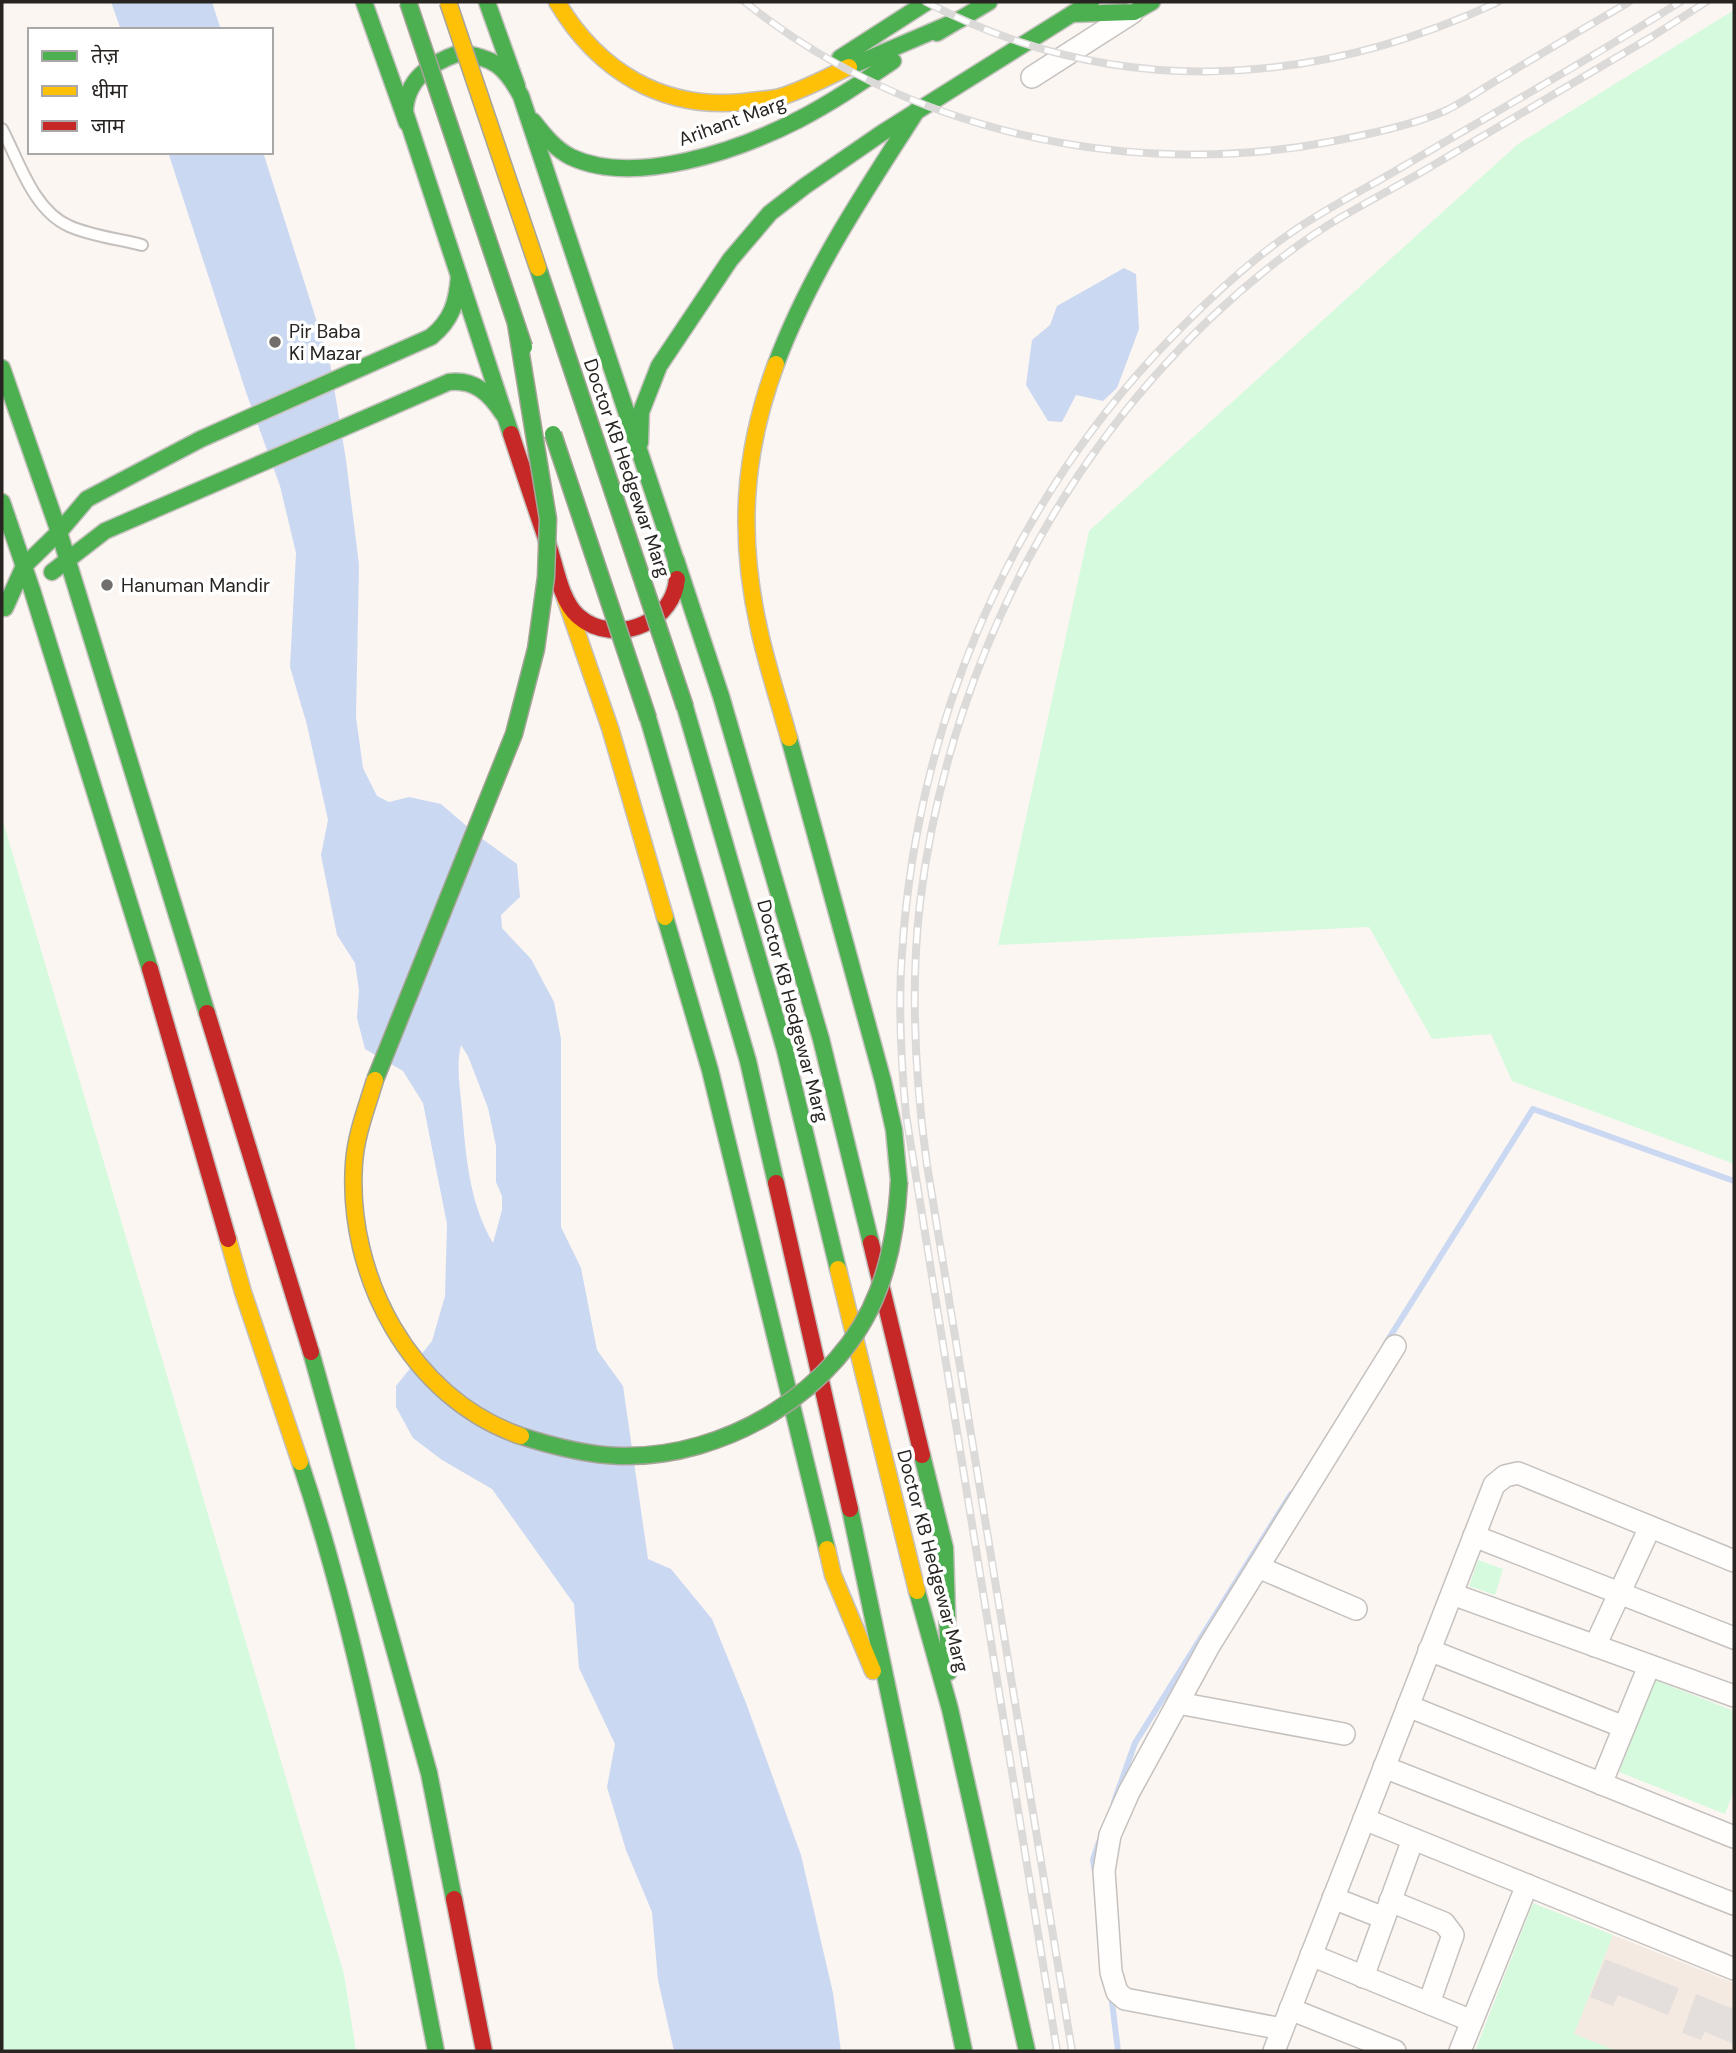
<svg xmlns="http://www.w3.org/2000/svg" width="1736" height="2053" font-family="'DM Sans','Noto Sans Devanagari',sans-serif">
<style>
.built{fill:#f5eae1}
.green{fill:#d6fade}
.water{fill:#cad8f2;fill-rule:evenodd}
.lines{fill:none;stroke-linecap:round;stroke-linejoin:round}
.stream{stroke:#cad8f2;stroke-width:6}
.building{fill:#e4dfdc}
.lane-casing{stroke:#c5c1be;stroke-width:14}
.street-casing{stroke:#c5c1be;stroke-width:24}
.fast-casing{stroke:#c5c1be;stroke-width:19}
.slow-casing{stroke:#c5c1be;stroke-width:19}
.jam-casing{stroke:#c5c1be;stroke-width:19}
.lane{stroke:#fffefd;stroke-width:10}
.street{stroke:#fffefd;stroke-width:21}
.fast{stroke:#4caf50;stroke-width:16}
.slow{stroke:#ffc107;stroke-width:16}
.jam{stroke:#c62828;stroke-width:16}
.rail-casing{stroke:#dcdad9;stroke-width:8}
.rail{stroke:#fff;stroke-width:5;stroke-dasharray:16;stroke-linecap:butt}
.fast-bridge-casing{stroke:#a7a599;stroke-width:19;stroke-linecap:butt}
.slow-bridge-casing{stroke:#a7a599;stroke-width:19;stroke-linecap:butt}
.fast-bridge{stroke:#4caf50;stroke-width:16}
.slow-bridge{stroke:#ffc107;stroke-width:16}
.poi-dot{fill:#726e6b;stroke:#fff;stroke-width:2.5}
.labels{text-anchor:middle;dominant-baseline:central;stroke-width:7;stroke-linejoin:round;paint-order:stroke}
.street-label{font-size:19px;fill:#282422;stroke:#fff}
.poi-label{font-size:19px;fill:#282422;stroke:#fff;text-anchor:start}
</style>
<rect width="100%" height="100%" fill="#fcf6f2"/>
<polygon class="built" points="1613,1935 1734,1983 1734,2051 1617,2051 1574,2034"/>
<g class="green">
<polygon points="1734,10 1734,1164 1512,1081 1491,1034 1432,1039 1369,927 998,945 1089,531 1518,144"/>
<polygon points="2,818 344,1974 356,2051 2,2051"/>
<polygon points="1478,1560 1503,1569 1495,1595 1469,1586"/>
<polygon points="1655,1680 1734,1711 1734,1790 1725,1814 1619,1772"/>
<polygon points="1533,1903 1613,1935 1574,2034 1617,2051 1475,2051"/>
</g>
<g class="water">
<polygon points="111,2 212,2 221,30 121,30"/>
<path d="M168 152H263L330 363 346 460 359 565 356 717 363 768 377 796 389 802 409 797 441 804 477 835 517 864 520 897 501 915 502 928 531 959 554 1002 561 1039V1227L581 1268 597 1350 623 1386 648 1559 671 1569 712 1619 746 1703 801 1855 833 1993 841 2051H674L658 1980 652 1912 626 1850 607 1787 615 1744 579 1668 574 1604 492 1489 442 1460 413 1438 396 1407V1386L432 1341 445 1296 447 1224 423 1103 403 1071 365 1049 357 1018 359 990 355 963 337 935 321 855 328 820 307 725 290 667 296 553 280 486 247 395ZM461 1045 468 1056 488 1108 496 1146V1182L502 1196V1210L493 1243C469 1202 466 1157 462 1110 460 1088 456 1066 461 1045Z"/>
<polygon points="1124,268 1136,274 1139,329 1117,388 1103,401 1076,395 1062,422 1048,421 1026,385 1032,340 1050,325 1057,306"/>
</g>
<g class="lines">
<g class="stream">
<polyline points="1386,1343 1533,1109 1734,1181"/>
<polyline points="1114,1802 1135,1743 1291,1494"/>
<polyline points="1095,1872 1093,1860 1099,1842"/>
<polyline points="1111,1994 1118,2051"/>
</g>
</g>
<g class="building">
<polygon points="1605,1959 1679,1988 1668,2015 1618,1995 1613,2006 1590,1997"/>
<polygon points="1696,1994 1734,2009 1734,2044 1705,2032 1701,2040 1682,2033"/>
</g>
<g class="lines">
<g class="lane-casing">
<path id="lane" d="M2 129C19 161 33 210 69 226 91 236 119 239 142 245"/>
</g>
<g class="street-casing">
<g id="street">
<polyline points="1032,77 1132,13"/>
<polyline points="1474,1536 1734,1638"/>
<polyline points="1258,1567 1356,1609"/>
<polyline points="1452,1594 1734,1696"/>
<polyline points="1595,1646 1650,1527"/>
<polyline points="1429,1650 1624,1727"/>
<polyline points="1178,1703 1344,1734"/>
<polyline points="1408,1706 1734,1837"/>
<polyline points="1384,1767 1734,1904"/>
<polyline points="1601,1784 1649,1666"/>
<polyline points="1364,1819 1734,1969"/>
<polyline points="1333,1898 1384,1918"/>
<polyline points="1390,1901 1444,1923 1453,1935 1429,2003"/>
<polyline points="1311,1955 1472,2021"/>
<polyline points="1363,1977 1413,1839"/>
<polyline points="1290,2009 1395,2051"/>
<polyline points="1282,2029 1125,1999 1117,1992 1111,1972 1104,1871 1110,1835 1129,1792 1209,1646 1395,1346"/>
<polyline points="1274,2051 1494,1485 1505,1476 1518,1473 1734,1561"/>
<polyline points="1460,2051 1527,1885"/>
</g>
</g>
<g class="fast-casing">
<g id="fast">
<polyline points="364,2 407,123"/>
<polyline points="487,2 517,86"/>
<polyline points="1072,14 1134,12 1152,2"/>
<polyline points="937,33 989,2"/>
<path d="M459 53C493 57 505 66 521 96L676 561 677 579"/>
<path d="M459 53C431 63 406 79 405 112L511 434"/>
<polyline points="840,58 927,2"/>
<polyline points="849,67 961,19"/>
<path d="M533 121C544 135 555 149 571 157 635 187 739 150 798 120 831 103 862 82 893 61"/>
<path d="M776 364C810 273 865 191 918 109"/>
<polyline points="2,368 59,532 207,1013"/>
<polyline points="640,443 641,412 659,366 730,260 770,213 805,186 882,133 1091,2"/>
<polyline points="2,502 32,590 150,969"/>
<polyline points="676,560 721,696 821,1039 871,1243"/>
<path d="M52 572 105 531 449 382C475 379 490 394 503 414"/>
<path d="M5 608 24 566 59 532 87 499 201 439 431 337C452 320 457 302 459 276"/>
<polyline points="685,707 785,1050 838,1269"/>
<polyline points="648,718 748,1061 776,1183"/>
<polyline points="789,738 883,1081 894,1130 899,1182"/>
<polyline points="665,917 710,1070 827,1549"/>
<polyline points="311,1352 429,1773 454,1899"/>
<polyline points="922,1455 945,1548 949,1672"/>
<path d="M300 1462C364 1653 397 1853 436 2051"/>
<polyline points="850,1509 964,2051"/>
<polyline points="917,1591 950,1709 1027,2051"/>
</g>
</g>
<g class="slow-casing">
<g id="slow">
<path d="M557 2C598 71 662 110 743 102 755 100 769 100 780 97 804 90 827 77 849 67"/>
<path d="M776 364C743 453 738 536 759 629 767 666 779 702 789 738"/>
<polyline points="565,598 610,728 665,917"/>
<polyline points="228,1239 243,1292 300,1462"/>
<polyline points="838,1269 917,1591"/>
<polyline points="827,1549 833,1575 873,1671"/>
</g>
</g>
<g class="jam-casing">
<g id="jam">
<path d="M511 434C523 471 536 509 549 547 556 568 561 601 578 616 596 632 623 634 644 624 663 615 675 599 677 579"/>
<polyline points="150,969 228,1239"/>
<polyline points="207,1013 311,1352"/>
<polyline points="776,1183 850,1509"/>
<polyline points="871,1243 922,1455"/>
<polyline points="454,1899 484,2051"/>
</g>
</g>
<use href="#lane" class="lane"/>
<use href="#street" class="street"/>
<use href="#fast" class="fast"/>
<use href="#slow" class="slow"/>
<use href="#jam" class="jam"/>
<g class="rail-casing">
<g id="rail">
<path d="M745 2C906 131 1127 180 1329 142 1365 135 1414 125 1447 110 1467 100 1486 86 1506 75 1547 50 1588 26 1629 2"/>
<path d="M926 2C1113 100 1310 89 1498 2"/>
<path d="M1057 2051 906 1115C901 1061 898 1007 902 954 916 733 1003 520 1153 357 1196 311 1243 265 1295 230 1329 207 1367 188 1402 167 1495 112 1589 60 1680 2"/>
<path d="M1072 2051 927 1165C915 1078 910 990 920 903 951 644 1088 397 1300 244 1337 217 1380 196 1420 173 1498 127 1575 82 1653 36L1706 2"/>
</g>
</g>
<use href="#rail" class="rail"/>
<g class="fast-bridge-casing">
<g id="fast-bridge">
<polyline points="408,2 524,347"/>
<polyline points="538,268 685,707"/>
<polyline points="553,434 648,718"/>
<polyline points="375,1080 514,734 536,649 546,577 548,519 516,324"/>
<path d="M521 1436C552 1446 587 1455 620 1456 724 1459 840 1391 878 1291 892 1255 897 1220 899 1182"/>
</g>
</g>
<g class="slow-bridge-casing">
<g id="slow-bridge">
<polyline points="448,2 538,268"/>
<path d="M375 1080C367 1107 356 1134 354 1163 346 1275 410 1398 521 1436"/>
</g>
</g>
<use href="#fast-bridge" class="fast-bridge"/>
<use href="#slow-bridge" class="slow-bridge"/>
</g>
<g class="poi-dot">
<circle cx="275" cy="342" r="7"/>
<circle cx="107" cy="585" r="7"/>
</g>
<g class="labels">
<g class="street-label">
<text transform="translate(732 121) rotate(-20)">Arihant Marg</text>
<text transform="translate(627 468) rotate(71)">Doctor KB Hedgewar Marg</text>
<text transform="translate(793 1011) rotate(75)">Doctor KB Hedgewar Marg</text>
<text transform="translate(933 1561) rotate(75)">Doctor KB Hedgewar Marg</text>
</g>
<g class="poi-label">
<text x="289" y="331">Pir Baba<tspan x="289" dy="22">Ki Mazar</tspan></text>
<text x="121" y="585">Hanuman Mandir</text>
</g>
</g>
<rect width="1736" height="2053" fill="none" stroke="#282422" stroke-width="7"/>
<rect x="28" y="28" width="245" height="126" fill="#ffffff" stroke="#a9a7a7" stroke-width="2"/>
<rect x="42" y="51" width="35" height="10" fill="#4caf50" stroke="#a9a7a7" stroke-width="2"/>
<text x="91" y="63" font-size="21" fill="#282422">तेज़</text>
<rect x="42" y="86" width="35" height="10" fill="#ffc107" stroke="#a9a7a7" stroke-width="2"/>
<text x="91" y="98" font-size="21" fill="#282422">धीमा</text>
<rect x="42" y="121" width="35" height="10" fill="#c62828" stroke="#a9a7a7" stroke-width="2"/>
<text x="91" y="133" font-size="21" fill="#282422">जाम</text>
</svg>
